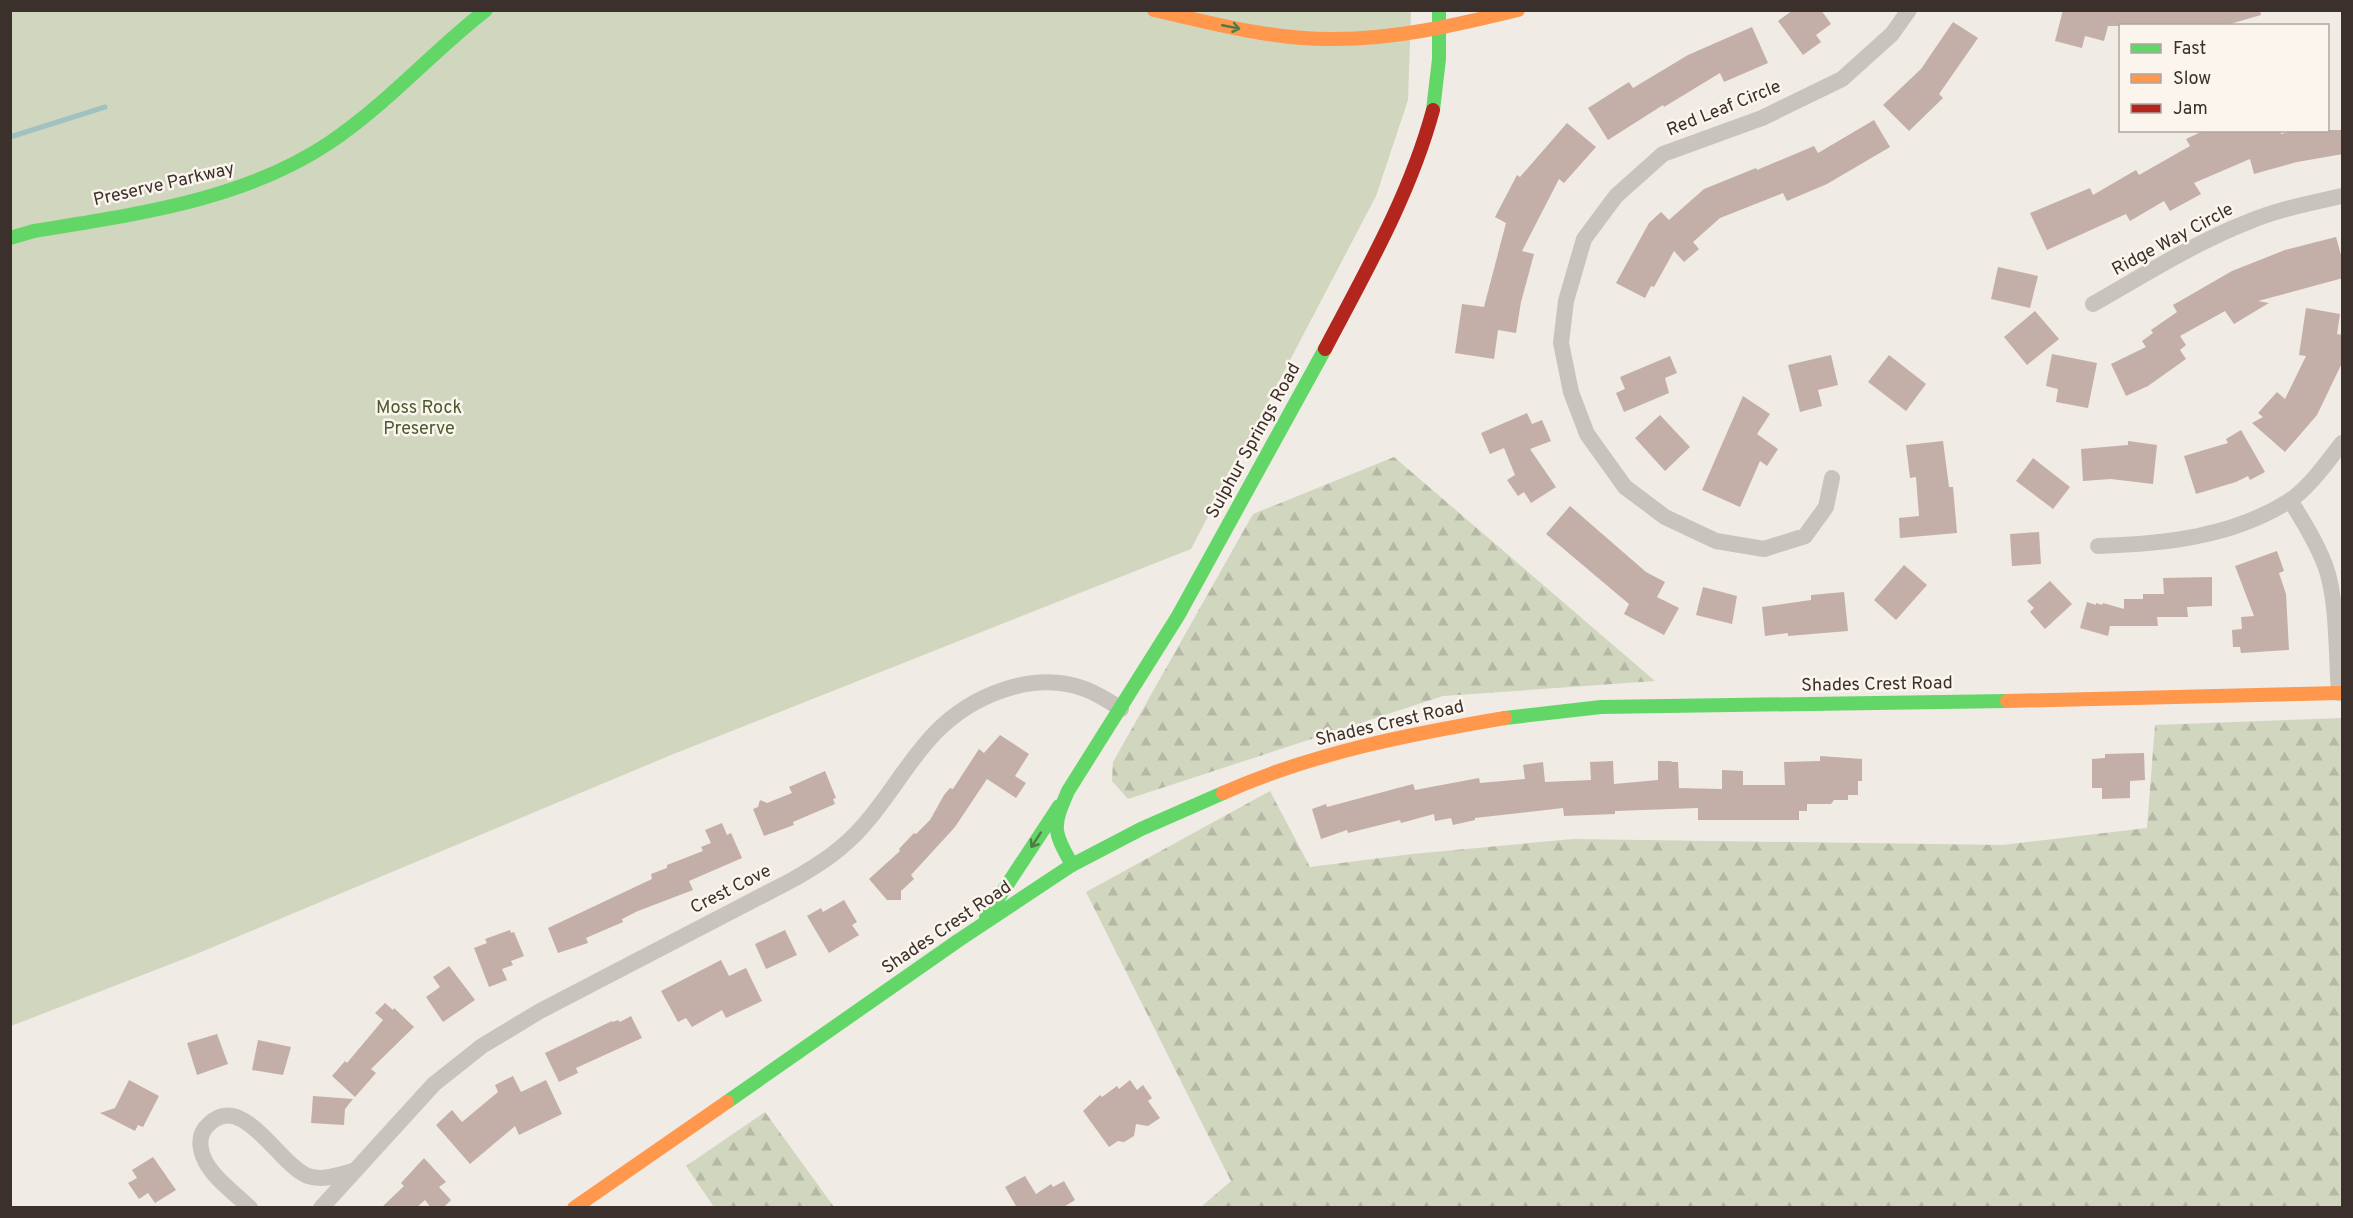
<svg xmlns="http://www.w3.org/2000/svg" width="2353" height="1218" font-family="Overpass,sans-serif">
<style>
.forest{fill:url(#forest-firs)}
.park{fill:#d1d6bf}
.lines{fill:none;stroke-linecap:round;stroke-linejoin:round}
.stream{stroke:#a1c2c1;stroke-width:5}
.building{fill:#c3afa7}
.street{stroke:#c9c3be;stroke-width:16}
.fast{stroke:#63d668;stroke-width:14}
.slow{stroke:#ff974d;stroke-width:14}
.jam{stroke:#b3261e;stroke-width:14}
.oneway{stroke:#4d7b46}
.labels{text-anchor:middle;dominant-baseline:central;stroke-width:5;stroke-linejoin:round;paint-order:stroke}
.street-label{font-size:18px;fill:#3b302b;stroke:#fbf5ee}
.park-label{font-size:18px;fill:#4a5a2e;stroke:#fbf5ee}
</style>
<defs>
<pattern id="forest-firs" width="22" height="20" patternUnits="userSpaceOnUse" patternTransform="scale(1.5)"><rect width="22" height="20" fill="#d1d6bf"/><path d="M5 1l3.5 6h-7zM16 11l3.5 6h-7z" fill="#b4b8a4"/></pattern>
</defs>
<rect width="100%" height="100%" fill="#f0ebe5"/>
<g class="forest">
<polygon points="1394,457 1655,681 1443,696 1128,799 1112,781 1113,762 1253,514"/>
<polygon points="2342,718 2342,1207 1201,1207 1231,1181 1086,892 1270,791 1310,867 1412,854 1573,839 2002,845 2147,828 2155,725"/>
<polygon points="765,1112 834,1207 714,1207 686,1166"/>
</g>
<polygon class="park" points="11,11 1411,11 1408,100 1376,196 1191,549 671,755 194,955 11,1026"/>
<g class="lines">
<polyline class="stream" points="10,137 105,107"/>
</g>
<g class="building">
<polygon points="1793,10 1821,10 1831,24 1816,35 1821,42 1803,55 1778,21"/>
<polygon points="2063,10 2260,10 2261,15 2223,26 2108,26 2104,41 2085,36 2082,48 2055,41"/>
<polygon points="1953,22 1978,38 1939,94 1943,98 1909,131 1883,105 1921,69"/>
<polygon points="1752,27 1768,63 1724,82 1720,73 1664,107 1663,105 1608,140 1588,108 1629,82 1633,88 1688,55"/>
<polygon points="1874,120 1890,147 1827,184 1787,201 1783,193 1720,218 1693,242 1699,249 1684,262 1674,251 1654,287 1651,286 1645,298 1616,283 1649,223 1661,212 1669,220 1704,189 1756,168 1757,170 1814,146 1818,153"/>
<polygon points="1567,123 1596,147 1564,183 1559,179 1522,251 1534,254 1521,302 1516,333 1498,330 1494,359 1455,353 1462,304 1484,307 1506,223 1495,217 1517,175 1520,177"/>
<polygon points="2205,130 2280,130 2281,134 2298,130 2343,130 2343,154 2297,162 2254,174 2250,159 2194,183 2201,194 2170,211 2164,201 2130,221 2126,214 2047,250 2030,213 2090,188 2093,195 2136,170 2139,175 2190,146 2186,139"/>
<polygon points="2336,237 2343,262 2343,278 2258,301 2269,303 2234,324 2225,311 2180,336 2186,345 2180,350 2186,359 2148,386 2126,396 2111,364 2146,347 2142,341 2153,333 2151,330 2177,312 2173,305 2232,271 2285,250"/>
<polygon points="1998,267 2038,276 2030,308 1991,299"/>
<polygon points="2306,308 2340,314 2337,334 2343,335 2343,361 2317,415 2285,452 2252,423 2263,417 2258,413 2277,392 2285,399 2306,356 2299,355"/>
<polygon points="2035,311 2059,339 2027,365 2004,337"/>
<polygon points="2052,354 2097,363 2088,408 2056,402 2058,389 2046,386"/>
<polygon points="1831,355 1838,385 1818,390 1822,406 1800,412 1788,365"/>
<polygon points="1889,355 1926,384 1906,411 1868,382"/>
<polygon points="1670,356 1677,373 1665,378 1669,393 1624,412 1616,393 1625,389 1620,377"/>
<polygon points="1743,396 1770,414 1757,434 1778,449 1767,466 1760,461 1740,507 1702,490"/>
<polygon points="1527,413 1532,424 1542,420 1551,441 1530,449 1556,487 1531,503 1524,492 1518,496 1507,480 1515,475 1504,448 1490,454 1481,433"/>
<polygon points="1660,415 1690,447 1665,471 1635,438"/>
<polygon points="2241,430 2265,472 2250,480 2248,476 2236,482 2196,494 2184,456 2228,443 2226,439"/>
<polygon points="1943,441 1949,487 1953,487 1957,533 1900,538 1899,518 1919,516 1916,477 1910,478 1906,445"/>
<polygon points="2128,441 2157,445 2153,484 2111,479 2083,481 2081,449 2128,445"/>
<polygon points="2033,458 2070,487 2053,509 2016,481"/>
<polygon points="1570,506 1646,572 1665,582 1657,597 1679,608 1664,635 1624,614 1629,604 1546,534"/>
<polygon points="2039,532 2041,564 2012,566 2010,534"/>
<polygon points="2277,551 2284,571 2279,573 2286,594 2289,650 2241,653 2240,647 2233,647 2232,630 2242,629 2241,617 2254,616 2235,566"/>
<polygon points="1904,565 1927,585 1896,620 1874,600"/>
<polygon points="2212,577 2212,606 2187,607 2188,617 2157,617 2158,626 2110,626 2108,636 2080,628 2087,602 2096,605 2096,603 2102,605 2103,603 2124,609 2124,599 2143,599 2143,594 2164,594 2163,578"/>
<polygon points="2050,581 2072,604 2045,629 2030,612 2034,608 2027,601"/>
<polygon points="1703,587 1737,596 1732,624 1696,615"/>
<polygon points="1844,592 1848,631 1788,636 1788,633 1765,636 1762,607 1811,600 1811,595"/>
<polygon points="1000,735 1029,754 1015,776 1026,783 1016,798 987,779 955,827 911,875 914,879 901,891 901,900 887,900 869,879 900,851 899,849 914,833 916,834 930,820 944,795 950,788 953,789 979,749 984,753"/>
<polygon points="2144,753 2145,780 2130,781 2130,798 2102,799 2102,788 2092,788 2092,759 2105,758 2105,754"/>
<polygon points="1820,756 1862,759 1862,781 1858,781 1858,795 1848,795 1848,800 1834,800 1831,804 1807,804 1807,811 1799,811 1799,820 1698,820 1698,808 1615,811 1615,814 1564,816 1563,808 1475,818 1475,820 1453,825 1451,818 1435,821 1434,814 1401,823 1400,820 1348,833 1347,830 1321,839 1312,809 1326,804 1327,807 1413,784 1415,790 1479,778 1480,783 1525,779 1523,765 1543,762 1545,782 1591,780 1590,762 1613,761 1614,784 1658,780 1658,761 1671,761 1672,762 1678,762 1679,788 1722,789 1722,770 1743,771 1743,785 1785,785 1784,762 1820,761"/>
<polygon points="825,771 836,798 833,799 835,804 793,822 794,825 764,836 753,809 758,807 760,800 767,803 792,793 789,787"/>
<polygon points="722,823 727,835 731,833 742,858 689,881 693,890 638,911 622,919 623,922 586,938 588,943 558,953 548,928 652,879 651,874 667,868 667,865 703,851 701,847 711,843 705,830"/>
<polygon points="844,900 857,922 852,925 859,935 829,953 807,916 821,908 823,912"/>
<polygon points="510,930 511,933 514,932 524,956 511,961 513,965 502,969 507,980 489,987 474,948 487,943 485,939"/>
<polygon points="785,930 797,955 766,969 755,944"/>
<polygon points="721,960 729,976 746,968 762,1001 726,1018 722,1010 692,1027 686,1018 678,1022 661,991"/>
<polygon points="449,966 475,1000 443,1022 426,997 440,987 433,977"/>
<polygon points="385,1003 393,1010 394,1008 414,1027 371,1069 376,1073 355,1097 332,1076 345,1061 347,1063 383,1020 375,1013"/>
<polygon points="631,1016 642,1038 576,1068 578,1073 559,1082 545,1053 612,1021 613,1022 618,1020 620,1022"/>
<polygon points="217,1034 228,1064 197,1075 187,1043"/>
<polygon points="258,1040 291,1047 283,1075 252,1070"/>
<polygon points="513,1076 521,1092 546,1080 562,1114 519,1135 515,1126 470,1164 436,1125 452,1110 462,1122 498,1092 495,1085"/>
<polygon points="129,1080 159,1096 143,1127 138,1125 135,1131 100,1113 115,1108"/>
<polygon points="1130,1080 1137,1090 1143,1085 1152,1098 1148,1101 1160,1118 1148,1126 1136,1124 1134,1136 1124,1142 1118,1141 1109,1147 1083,1111 1100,1095 1102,1097 1117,1086 1119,1089"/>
<polygon points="313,1096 353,1099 345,1109 344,1125 311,1123"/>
<polygon points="153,1157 176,1190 155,1203 148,1193 139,1199 128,1183 137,1178 132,1170"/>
<polygon points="424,1158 446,1182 439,1187 451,1200 443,1208 431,1208 425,1200 416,1208 381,1208 404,1186 401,1183"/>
<polygon points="1025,1176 1036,1194 1051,1184 1053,1187 1064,1181 1075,1200 1062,1208 1013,1208 1016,1206 1005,1187"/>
</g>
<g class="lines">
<g class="street">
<path d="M2093 304C2144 275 2194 243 2248 222 2279 209 2311 203 2342 196"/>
<polyline points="1832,478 1826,507 1805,536 1764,549 1716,541 1665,517 1625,487 1587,434 1571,392 1561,343 1566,301 1584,239 1616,196 1663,154 1762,118 1842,79 1892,34 1909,10"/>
<path d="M2290 500C2303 521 2316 542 2325 565 2338 600 2336 655 2339 693"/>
<path d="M2098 546C2164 544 2232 537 2289 501 2309 488 2328 461 2342 443"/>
<path d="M250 1208C233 1191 205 1173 201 1149 199 1139 201 1131 209 1124 243 1091 279 1165 308 1176 322 1181 339 1175 353 1171"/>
<path d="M321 1208 434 1084 482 1046 540 1011 794 879C820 864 843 849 863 826 889 797 908 761 935 733 972 695 1033 670 1085 689 1098 694 1109 701 1121 709"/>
</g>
<g class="fast">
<polyline points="1433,110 1439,59 1439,10"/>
<path d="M10 238 34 231C135 214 242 201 329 143 386 105 432 52 486 10"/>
<polyline points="1505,718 1601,707 2007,701"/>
<path d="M1072 865C1053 830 1052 828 1068 791L1178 616 1325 349"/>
<polyline points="986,917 1059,806"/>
<polyline points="727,1102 959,940 1072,865 1141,829 1223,793"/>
</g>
<g class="slow">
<path d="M1154 10C1211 23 1270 39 1329 39 1393 40 1456 25 1518 10"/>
<polyline points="2007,701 2342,693"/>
<path d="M1223 793C1312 753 1410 734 1505 718"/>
<polyline points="574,1208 727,1102"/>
</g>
<path class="jam" d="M1325 349C1366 271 1410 195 1433 110"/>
</g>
<defs><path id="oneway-shaft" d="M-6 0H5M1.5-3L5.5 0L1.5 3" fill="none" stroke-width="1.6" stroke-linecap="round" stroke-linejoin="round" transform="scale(1.5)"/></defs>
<g class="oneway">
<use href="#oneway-shaft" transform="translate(1231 27) rotate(11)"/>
<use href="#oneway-shaft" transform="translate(1036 840) rotate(123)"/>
</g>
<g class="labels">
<g class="street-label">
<text transform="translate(1724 109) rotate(-22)">Red Leaf Circle</text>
<text transform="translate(164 185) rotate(-13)">Preserve Parkway</text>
<text transform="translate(2173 240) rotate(-28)">Ridge Way Circle</text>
<text transform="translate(1254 441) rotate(-61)">Sulphur Springs Road</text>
<text transform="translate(1877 685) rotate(-1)">Shades Crest Road</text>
<text transform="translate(1390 724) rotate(-13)">Shades Crest Road</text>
<text transform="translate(731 890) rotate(-27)">Crest Cove</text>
<text transform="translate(947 928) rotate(-34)">Shades Crest Road</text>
</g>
<g class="park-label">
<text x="419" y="408">Moss Rock<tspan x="419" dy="21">Preserve</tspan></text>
</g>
</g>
<rect width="2353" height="1218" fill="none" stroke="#3b302b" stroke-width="24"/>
<rect x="2119" y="24" width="210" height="108" fill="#fbf5ee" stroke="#aea6a0" stroke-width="1.5"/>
<rect x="2131" y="44" width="30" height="9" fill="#63d668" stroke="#aea6a0" stroke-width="1.5"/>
<text x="2173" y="54" font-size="18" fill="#3b302b">Fast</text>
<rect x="2131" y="74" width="30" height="9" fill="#ff974d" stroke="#aea6a0" stroke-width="1.5"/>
<text x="2173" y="84" font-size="18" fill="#3b302b">Slow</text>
<rect x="2131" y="104" width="30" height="9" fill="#b3261e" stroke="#aea6a0" stroke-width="1.5"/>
<text x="2173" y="114" font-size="18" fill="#3b302b">Jam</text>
</svg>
